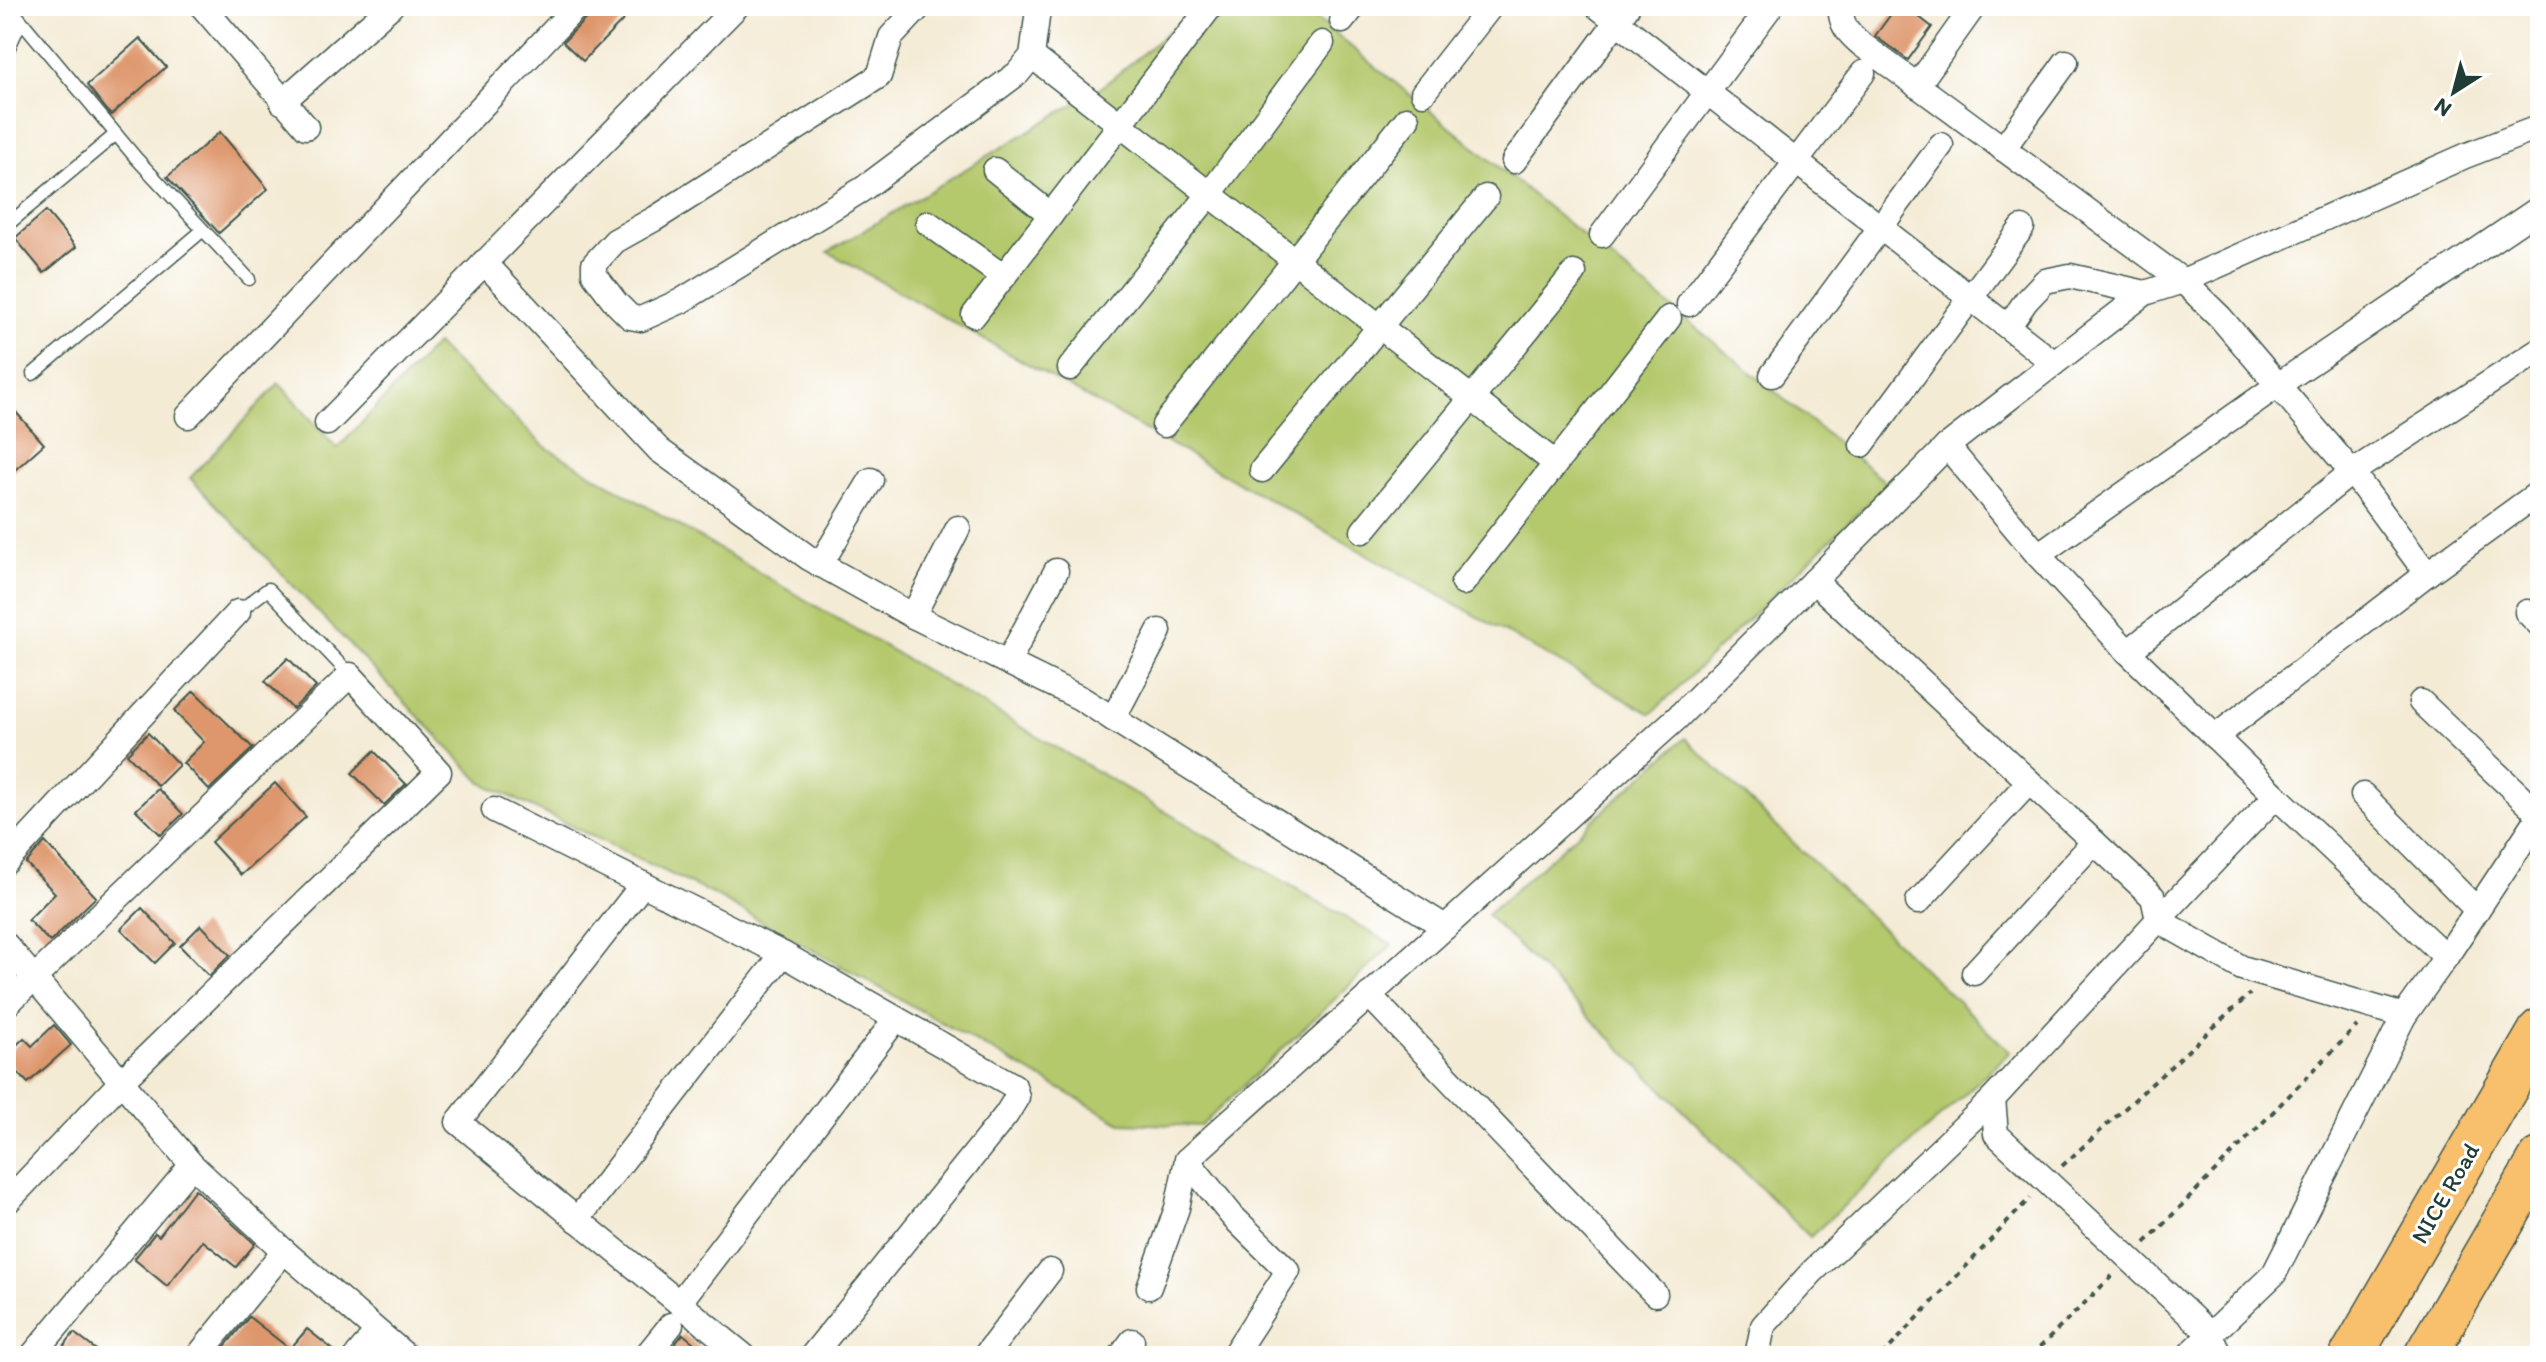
<svg xmlns="http://www.w3.org/2000/svg" width="2546" height="1362" font-family="Itim,sans-serif">
<style>
.green{fill:#b4c86c;stroke:#6a8250;stroke-width:2}
.building{fill:#de976d}
.lines{fill:none;stroke-linecap:round;stroke-linejoin:round}
.lane-casing{stroke:#3f574c;stroke-width:15}
.street-casing{stroke:#3f574c;stroke-width:27}
.highway-casing{stroke:#3f574c;stroke-width:45}
.path{stroke:#3f574c;stroke-width:4;stroke-dasharray:6 6;stroke-linecap:butt}
.lane{stroke:#fff;stroke-width:12}
.street{stroke:#fff;stroke-width:24}
.highway{stroke:#f8bf6c;stroke-width:42}
.labels{text-anchor:middle;dominant-baseline:central;stroke-width:6;stroke-linejoin:round;paint-order:stroke}
.street-label{font-size:24px;fill:#1f3d34;stroke:#fff}
</style>
<rect width="100%" height="100%" fill="#fff"/>
<filter id="ink" filterUnits="userSpaceOnUse"><feTurbulence type="fractalNoise" baseFrequency=".0125" numOctaves="2"/><feDisplacementMap in="SourceGraphic" scale="16" xChannelSelector="R" yChannelSelector="G"/><feConvolveMatrix kernelMatrix="1 2 1 2 8 2 1 2 1" color-interpolation-filters="sRGB"/></filter>
<filter id="wash" filterUnits="userSpaceOnUse"><feTurbulence type="fractalNoise" baseFrequency=".006" numOctaves="4" result="noise"/><feDisplacementMap in="SourceGraphic" scale="32" xChannelSelector="R" yChannelSelector="G"/><feGaussianBlur stdDeviation="1.8" result="paint"/><feColorMatrix in="noise" values="0 0 0 0 0 0 0 0 0 0 0 0 0 0 0 0 0 1.4 0 .05"/><feComposite in="paint" operator="in"/></filter>
<g filter="url(#wash)">
<rect width="100%" height="100%" fill="#f4ebd5"/>
<g class="green">
<polygon points="1200,6 1301,6 1888,484 1651,714 828,252 1102,87"/>
<polygon points="436,344 544,446 1392,945 1201,1126 1121,1123 716,896 482,783 190,478 279,383 337,449"/>
<polygon points="1685,738 2010,1052 1810,1237 1487,915"/>
</g>
<g id="blocks">
<g class="building">
<polygon points="598,6 637,6 583,61 563,42"/>
<polygon points="1897,6 1905,6 1932,27 1908,60 1875,36"/>
<polygon points="140,38 166,67 111,115 87,85"/>
<polygon points="220,132 268,189 219,233 167,177"/>
<polygon points="46,211 76,247 44,273 15,238"/>
<polygon points="6,401 44,444 6,478"/>
<polygon points="288,658 316,687 293,709 265,681"/>
<polygon points="194,691 253,748 209,790 183,763 204,742 174,711"/>
<polygon points="148,733 179,765 158,786 127,754"/>
<polygon points="374,751 406,784 384,805 352,773"/>
<polygon points="275,783 306,817 241,875 211,842"/>
<polygon points="158,789 183,814 161,835 136,810"/>
<polygon points="45,842 96,897 50,942 28,920 55,893 26,863"/>
<polygon points="142,908 175,943 155,963 121,929"/>
<polygon points="201,925 230,955 209,976 180,946"/>
<polygon points="54,1025 71,1045 28,1083 6,1060 6,1055 24,1038 32,1046"/>
<polygon points="195,1189 255,1244 236,1267 203,1241 167,1286 134,1259 155,1233 159,1236"/>
<polygon points="249,1317 290,1349 307,1329 341,1356 217,1356"/>
<polygon points="74,1333 104,1356 56,1356"/>
<polygon points="683,1334 710,1356 665,1356"/>
</g>
</g>
</g>
<g filter="url(#ink)">
<use href="#blocks" fill-opacity="0" stroke="#3f574c" stroke-width="2"/>
<g class="lines">
<g class="lane-casing">
<g id="lane">
<polyline points="9,6 136,158 249,279"/>
<polyline points="6,54 21,21"/>
<polyline points="6,226 116,134"/>
<polyline points="33,374 202,231"/>
<polyline points="238,612 268,589 350,675"/>
</g>
</g>
<g class="street-casing">
<g id="street">
<polyline points="202,6 306,127"/>
<polyline points="920,6 891,37 879,76 656,218 615,241 594,264 594,274 616,303 630,317 641,319 681,301 863,189 1018,73 1032,56 1038,10 1042,6"/>
<polyline points="1597,6 2054,363"/>
<path d="M1840 6C1841 25 1847 32 1861 44L2183 281 2220 317 2352 472 2128 652"/>
<polyline points="1342,21 1354,6"/>
<polyline points="1032,56 1555,463"/>
<polyline points="1917,86 1974,6"/>
<polyline points="1423,93 1491,6"/>
<polyline points="282,102 391,6"/>
<polyline points="2003,149 2066,62"/>
<polyline points="1514,161 1628,6"/>
<polyline points="995,170 1051,215"/>
<polyline points="928,223 1004,277"/>
<polyline points="1602,235 1771,6"/>
<polyline points="484,262 659,450 809,558 913,616 1080,698 1445,927"/>
<polyline points="1689,304 1863,73"/>
<polyline points="974,315 1211,6"/>
<polyline points="2008,327 2026,301 2045,281 2070,276 2145,293"/>
<polyline points="1070,368 1209,195 1322,43"/>
<polyline points="1772,375 1941,145"/>
<polyline points="188,416 577,6"/>
<polyline points="327,423 737,6"/>
<polyline points="1164,425 1407,119"/>
<polyline points="1862,445 2022,228"/>
<polyline points="1947,446 2038,555 2278,385 2540,208"/>
<polyline points="1262,470 1486,197"/>
<polyline points="1363,531 1574,273"/>
<polyline points="2038,555 2128,652 2276,796"/>
<polyline points="820,565 871,480"/>
<polyline points="2427,574 2540,492"/>
<polyline points="1814,581 1947,446 2145,293 2183,281 2465,156 2540,127"/>
<polyline points="1463,583 1669,318"/>
<polyline points="2527,612 2540,625"/>
<polyline points="913,616 958,528"/>
<polyline points="1008,662 1056,571"/>
<polyline points="2421,702 2540,815"/>
<polyline points="1113,719 1159,631"/>
<polyline points="2215,737 2427,574 2352,472 2540,350"/>
<polyline points="2363,795 2477,910"/>
<polyline points="494,810 783,954 1014,1086 1017,1097 1006,1115 812,1356"/>
<polyline points="6,862 238,612"/>
<polyline points="643,884 458,1122 744,1356"/>
<polyline points="1918,902 2029,782"/>
<polyline points="6,945 192,1165 284,1251 406,1356"/>
<polyline points="2446,957 2540,815"/>
<polyline points="1974,973 2094,842"/>
<polyline points="1369,995 1655,1294"/>
<polyline points="6,1005 350,675 439,772 122,1081 6,1203"/>
<polyline points="1993,1099 1996,1134 2210,1334 2221,1356"/>
<polyline points="577,1220 783,954"/>
<polyline points="1149,1287 1177,1208 1187,1160"/>
<polyline points="679,1303 896,1019"/>
<polyline points="32,1356 192,1165"/>
<polyline points="198,1356 284,1251"/>
<polyline points="357,1356 377,1332"/>
<polyline points="646,1356 671,1325"/>
<polyline points="985,1356 1050,1271"/>
<polyline points="1121,1356 1132,1341"/>
<polyline points="1233,1356 1288,1271 1233,1217 1187,1160 1677,718 1814,581 2153,897 2158,920 2242,968 2404,1016 2274,1274 2188,1356"/>
<polyline points="1757,1356 1763,1326 1812,1272 1993,1099 2158,920 2276,796 2446,957 2404,1016"/>
</g>
</g>
<g class="highway-casing">
<g id="highway">
<polyline points="2351,1356 2540,1030"/>
<polyline points="2425,1356 2540,1159"/>
</g>
</g>
<g class="path">
<polyline points="2062,1166 2250,994"/>
<polyline points="2145,1243 2357,1026"/>
<polyline points="1882,1356 2030,1198"/>
<polyline points="2031,1356 2113,1275"/>
</g>
<use href="#lane" class="lane"/>
<use href="#street" class="street"/>
<use href="#highway" class="highway"/>
</g>
</g>
<g class="labels">
<g class="street-label">
<text transform="translate(2445 1193) rotate(-60)">NICE Road</text>
</g>
</g>
<rect width="2546" height="1362" fill="none" stroke="#fff" stroke-width="32"/>
<g transform="translate(2454 92) rotate(216)" stroke="#ffffff" stroke-width="6" paint-order="stroke">
<path d="M0-6L14 30L0 20L-14 30Z" fill="#1f3d34"/>
<text y="-12" font-size="22" font-weight="bold" text-anchor="middle" fill="#1f3d34">N</text>
</g>
</svg>
